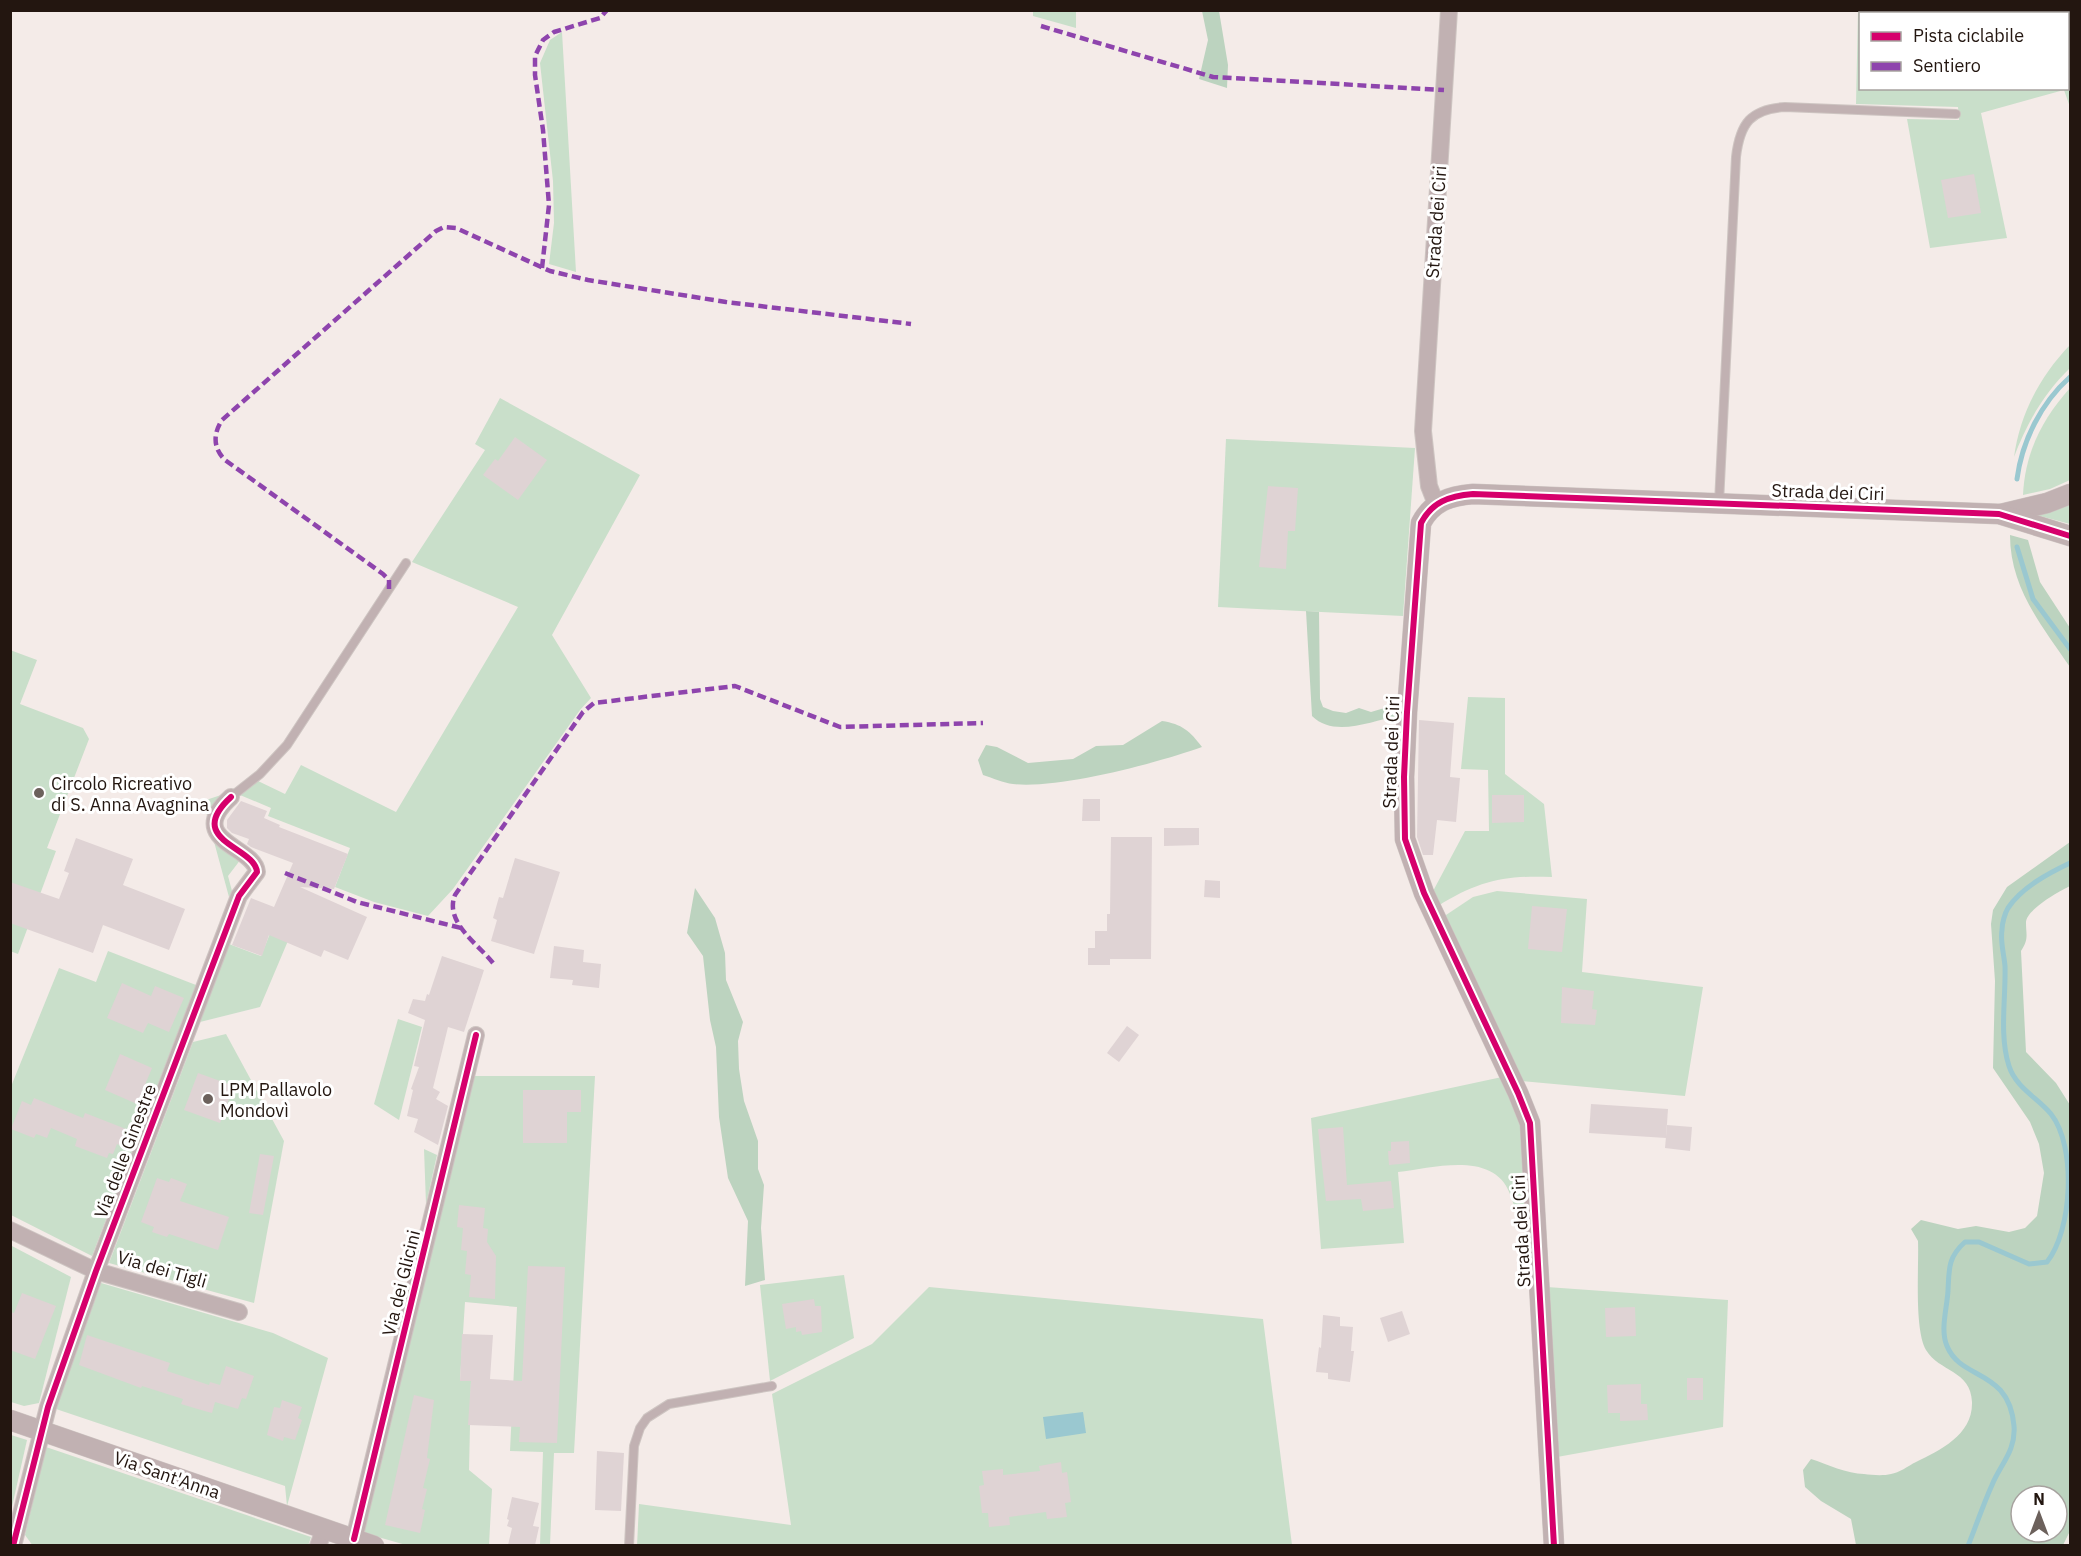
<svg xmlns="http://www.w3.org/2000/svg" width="2081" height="1556" font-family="'IBM Plex Sans',sans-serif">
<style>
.green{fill:#c9dfca}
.forest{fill:#bcd3bf;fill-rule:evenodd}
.water{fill:#9ac8d0}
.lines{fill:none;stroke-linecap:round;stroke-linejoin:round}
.stream{stroke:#9ac8d0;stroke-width:5}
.building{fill:#dfd3d4}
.service-casing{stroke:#cec5c2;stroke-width:10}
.minor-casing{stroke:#cec5c2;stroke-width:18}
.tertiary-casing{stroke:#cec5c2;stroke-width:21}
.primary-casing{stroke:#cec5c2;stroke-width:27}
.service{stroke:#c1b1b2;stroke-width:8}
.minor{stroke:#c1b1b2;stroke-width:16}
.tertiary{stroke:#c1b1b2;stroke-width:20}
.primary{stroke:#baa7a8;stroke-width:26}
.quiet{stroke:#8e44ad;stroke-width:4.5;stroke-dasharray:9 4.5;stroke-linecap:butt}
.cycleway-casing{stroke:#fff;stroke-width:10}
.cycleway{stroke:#d6006c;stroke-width:6}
.poi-dot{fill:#6c615c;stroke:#fff;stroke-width:2}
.labels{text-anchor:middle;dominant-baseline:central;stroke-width:6;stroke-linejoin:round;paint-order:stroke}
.street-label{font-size:18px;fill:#231610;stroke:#fff}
.poi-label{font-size:18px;fill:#231610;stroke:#fff;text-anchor:start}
</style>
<rect width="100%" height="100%" fill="#f4ebe8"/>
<g class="green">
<polygon points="2044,10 2046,13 1860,14 1860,88 2068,88 2068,57 2070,63 2070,107 2064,90 1981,113 2007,238 1930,248 1907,119 1959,120 1958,107 1856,104 1858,11"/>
<polygon points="1033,11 1076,11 1076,28 1033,16"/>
<polygon points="562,32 576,272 549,264 554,223 553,181 540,63 550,40"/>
<path d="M2070 345V368C2044 393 2027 423 2014 457 2020 414 2040 376 2070 345Z"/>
<path d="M2070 388V480L2050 489 2023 495C2025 453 2042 419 2070 388Z"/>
<polygon points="500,398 640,475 552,635 591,698 580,710 453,889 428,916 374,902 335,887 350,848 268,816 271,808 240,795 258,781 285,794 301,765 396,812 518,607 412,562 485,450 475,444"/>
<polygon points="1226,439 1415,448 1403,616 1218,607"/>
<polygon points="2070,504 2070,524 2036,515"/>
<polygon points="10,650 37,660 20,704 83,728 89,739 47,848 56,851 18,954 10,951"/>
<path d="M1468 697 1505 698V774L1544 804 1552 877C1505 875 1478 881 1438 906L1432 893 1465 831H1489L1488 770 1461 769Z"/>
<polygon points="227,793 213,808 241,859 228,876 232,891 229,897 203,801"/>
<polygon points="1497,891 1587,899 1582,972 1703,987 1685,1096 1521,1081 1443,917 1473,897"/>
<polygon points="275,921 293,929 260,1007 200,1022 229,944 261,956"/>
<polygon points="108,951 196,985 92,1256 11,1215 10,1089 59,968 96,982"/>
<polygon points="398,1019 422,1027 399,1120 374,1104"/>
<polygon points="226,1034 284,1141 254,1303 109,1263 193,1042"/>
<polygon points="473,1076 595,1076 574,1453 554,1453 550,1545 540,1545 543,1452 510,1451 517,1307 465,1302 460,1380 471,1381 469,1470 492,1489 489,1545 406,1545 364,1533"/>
<path d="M1502 1077 1523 1129 1529 1235C1519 1227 1515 1206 1510 1194 1494 1150 1433 1168 1398 1172L1404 1243 1321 1249 1311 1118Z"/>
<polygon points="424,1149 437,1155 426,1204"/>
<polygon points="10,1245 71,1277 39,1403 24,1406 11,1402"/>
<polygon points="844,1275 854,1338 770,1381 760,1285"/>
<polygon points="101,1283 273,1333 328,1358 287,1506 285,1486 56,1409"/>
<polygon points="929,1287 1263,1319 1292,1545 637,1546 639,1504 791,1525 772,1394 872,1344"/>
<polygon points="1547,1287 1728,1300 1723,1427 1557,1457"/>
<polygon points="11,1435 27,1440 11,1511"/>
<polygon points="46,1447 311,1537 308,1546 33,1546 25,1535"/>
</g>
<g class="forest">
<polygon points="1202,11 1219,11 1228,65 1227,88 1199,79 1208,40"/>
<path d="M2010 535 2028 540 2040 582 2070 628V667C2042 626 2010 588 2010 535Z"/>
<path d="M1306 611 1319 612 1320 699 1323 707 1333 711 1346 713 1359 708 1371 712 1398 704V716C1371 721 1334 738 1312 716Z"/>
<path d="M1162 721C1182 724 1190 731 1202 747 1157 763 1060 789 1013 784 1003 783 993 778 983 775L978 760 986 745 997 747 1028 763 1073 759 1096 746 1123 745Z"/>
<path d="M2070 842V886C2060 891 2025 910 2026 923 2026 935 2029 939 2021 951L2026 1052 2056 1083 2070 1105V1531L2063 1545H1856L1851 1519 1821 1501 1805 1487 1803 1470 1811 1459C1827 1464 1847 1474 1864 1474 1872 1475 1883 1476 1891 1474 1899 1473 1908 1466 1916 1462 1940 1450 1973 1435 1972 1402 1971 1370 1939 1372 1926 1350 1914 1329 1919 1267 1918 1241L1911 1229 1921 1220 1958 1229 1976 1226 2009 1232 2025 1228 2037 1216 2044 1173 2039 1144 2030 1122 1993 1068 1995 981 1991 924 1993 910 2007 887ZM2021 1496H2057V1532H2021Z"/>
<polygon points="695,888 715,918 725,953 726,980 743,1022 738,1041 739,1069 744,1101 758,1141 758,1169 764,1185 761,1228 765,1280 745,1286 748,1221 728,1178 719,1117 716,1047 710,1020 703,956 687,933"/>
</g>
<polygon class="water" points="1083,1412 1086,1433 1046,1439 1043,1417"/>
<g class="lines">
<g class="stream">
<path d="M2017 479C2022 441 2041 403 2070 377"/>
<polyline points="2017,547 2033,599 2070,649"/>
<path d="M1968 1546C1976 1526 1983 1505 1992 1485 2000 1465 2016 1451 2014 1426 2009 1368 1961 1381 1947 1346 1940 1330 1947 1308 1948 1291 1949 1269 1948 1257 1965 1242H1979L2029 1264 2047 1262C2072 1231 2077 1147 2051 1114 2038 1098 2016 1088 2009 1066 1999 1035 2006 998 2005 966 2004 954 2000 941 2002 930 2002 923 2005 913 2008 908 2022 887 2049 873 2070 863"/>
</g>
</g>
<g class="building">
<polygon points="1974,174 1981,213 1948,218 1941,180"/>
<polygon points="515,437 547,460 518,500 483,475 495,459 498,461"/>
<polygon points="1268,486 1298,488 1295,531 1288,531 1286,569 1259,567"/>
<polygon points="1419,720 1454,723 1450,777 1460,778 1456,822 1437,820 1433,855 1423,855 1417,837"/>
<polygon points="1492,795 1524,795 1524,822 1492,823"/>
<polygon points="1083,799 1100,799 1100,821 1082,821"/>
<polygon points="241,801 267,811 264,818 280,825 279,827 348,854 334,889 300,887 367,917 348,960 324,950 321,957 269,935 262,956 232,945 251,898 274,907 293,863 251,847 247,844 249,839 232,833 227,828 227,820"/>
<polygon points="1164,828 1199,828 1199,845 1164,846"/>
<polygon points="1111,837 1152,837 1151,959 1110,959 1110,965 1088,965 1088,948 1095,948 1095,931 1107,931 1107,914 1110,914"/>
<polygon points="76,838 133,859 123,885 185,909 169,950 103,925 93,953 10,923 10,882 59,899 69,873 64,871"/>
<polygon points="515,858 560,872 534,954 491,941 497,920 493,918 499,897 503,898"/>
<polygon points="1205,880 1220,881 1220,898 1204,897"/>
<polygon points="1532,906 1567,909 1562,952 1528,949"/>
<polygon points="554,946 584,950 583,962 601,964 599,988 572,985 573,980 550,978"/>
<polygon points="442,956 484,970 464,1032 448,1027 433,1088 440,1092 436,1099 448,1106 438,1145 414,1132 418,1119 407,1116 413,1090 411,1089 419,1067 414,1066 425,1020 408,1013 413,999 425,1001 427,994 429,995"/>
<polygon points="122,983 151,996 155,986 184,998 169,1032 148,1023 143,1033 107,1018"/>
<polygon points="1562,987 1594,991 1592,1009 1597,1010 1595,1025 1561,1023"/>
<polygon points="1127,1026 1139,1035 1119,1062 1107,1053"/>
<polygon points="120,1054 152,1068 137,1104 105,1090"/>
<polygon points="198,1073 234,1086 220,1123 184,1110"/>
<polygon points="523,1090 581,1090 581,1112 567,1112 567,1143 523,1143"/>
<polygon points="34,1098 83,1118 85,1113 126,1129 119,1145 117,1144 113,1154 109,1153 107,1158 75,1146 77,1139 51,1128 47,1138 36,1134 34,1138 11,1129 22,1101 31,1105"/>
<polygon points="1591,1104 1668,1109 1666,1138 1589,1133"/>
<polygon points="1667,1125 1692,1127 1690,1151 1665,1148"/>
<polygon points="1343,1127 1347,1185 1391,1181 1394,1208 1363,1211 1361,1199 1326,1201 1318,1129"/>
<polygon points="1409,1141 1410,1163 1389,1165 1388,1151 1391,1151 1391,1142"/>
<polygon points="260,1154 274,1156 263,1215 249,1213"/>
<polygon points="157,1178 169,1182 171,1178 187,1184 180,1201 229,1217 218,1250 169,1234 167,1237 152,1232 154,1227 141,1222"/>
<polygon points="459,1205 485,1208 483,1228 488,1229 487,1242 496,1256 495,1299 469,1297 471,1275 465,1274 467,1251 461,1250 463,1228 457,1227"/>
<polygon points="528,1266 565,1267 557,1443 519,1442 520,1427 468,1425 471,1381 460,1381 462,1334 493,1335 490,1379 522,1381"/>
<polygon points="22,1293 56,1306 35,1359 10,1350 10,1312 14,1313"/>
<polygon points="814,1299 815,1306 821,1306 822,1332 802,1335 801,1331 796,1332 796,1327 786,1329 782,1304"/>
<polygon points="1635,1307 1636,1336 1606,1337 1605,1308"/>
<polygon points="1402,1311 1410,1334 1388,1342 1380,1318"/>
<polygon points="1323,1315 1340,1317 1340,1326 1353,1327 1351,1351 1354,1351 1350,1382 1328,1379 1328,1373 1316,1372 1319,1347 1321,1348"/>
<polygon points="87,1335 170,1363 167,1371 209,1385 210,1382 220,1385 226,1366 254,1376 246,1399 242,1398 238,1409 215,1402 212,1413 201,1410 181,1404 183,1399 142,1386 141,1388 79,1365"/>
<rect x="1687" y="1378" width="16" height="22"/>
<polygon points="1641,1384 1641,1404 1647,1404 1648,1420 1620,1421 1620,1413 1608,1413 1607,1385"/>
<polygon points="414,1395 434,1400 427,1458 430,1459 423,1488 427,1489 422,1509 425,1510 420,1533 385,1525"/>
<polygon points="282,1400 302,1407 298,1418 302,1420 295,1440 284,1437 283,1441 267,1435 274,1407 280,1408"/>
<polygon points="597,1451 624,1453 621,1511 595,1510"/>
<polygon points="1061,1462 1062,1473 1067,1472 1071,1502 1065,1503 1067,1517 1047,1519 1046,1512 1009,1517 1010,1525 989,1527 988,1513 982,1513 979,1486 984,1485 982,1471 1003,1469 1003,1475 1040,1471 1039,1466"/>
<polygon points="512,1497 539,1503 533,1526 539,1527 535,1545 508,1545 512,1528 507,1526 509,1520 507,1519"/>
</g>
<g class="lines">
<g class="service-casing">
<g id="service">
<path d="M1719 503 1736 157C1740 123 1751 109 1785 107L1956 114"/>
<polyline points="231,797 260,774 287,745 406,563"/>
<polyline points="629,1546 634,1446 640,1428 647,1418 669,1404 772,1386"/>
</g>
</g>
<g class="minor-casing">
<g id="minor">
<polyline points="1436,504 1429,486 1423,431 1449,10"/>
<polyline points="10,1230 96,1271 239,1312"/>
<polyline points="354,1539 476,1035"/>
<path d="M13 1546 48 1407 96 1271 239 896 257 872C255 846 183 841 231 797"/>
<polyline points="318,1546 324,1530"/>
</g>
</g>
<g class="tertiary-casing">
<g id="tertiary">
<polyline points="2001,514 2047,503 2070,494"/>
<polyline points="10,1420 374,1546"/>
<path d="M1554 1546 1530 1123 1518 1093 1424 893 1405 839 1404 777 1407 712 1421 523C1432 502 1449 496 1473 494L1999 514 2070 536"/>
</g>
</g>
<g class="primary-casing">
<polyline id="primary" points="2068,27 2070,32"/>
</g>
<use href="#service" class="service"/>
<use href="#minor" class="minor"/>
<use href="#tertiary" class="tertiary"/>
<use href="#primary" class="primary"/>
<g class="quiet">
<polyline points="1041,26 1213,77 1444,90"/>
<polyline points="542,268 549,205 543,130 535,75 535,56 543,40 554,32 600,18 607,10"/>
<path d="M389 589V580L383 574 225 460C213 448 213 434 222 420L436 231 444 227 456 228 550 271 588 280 726 302 911 324"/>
<polyline points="285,873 357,902 461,928"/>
<path d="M493 963C478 944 444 922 455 895L583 712 594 703 735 686 840 727 983 723"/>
</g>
<g class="cycleway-casing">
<g id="cycleway">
<polyline points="354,1539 476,1035"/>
<path d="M13 1546 48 1407 96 1271 239 896 257 872C255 846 183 841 231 797"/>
<path d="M1554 1546 1530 1123 1518 1093 1424 893 1405 839 1404 777 1407 712 1421 523C1432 502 1449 496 1473 494L1999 514 2070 536"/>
</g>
</g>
<use href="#cycleway" class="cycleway"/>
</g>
<g class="poi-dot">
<circle cx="39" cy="793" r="6"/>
<circle cx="208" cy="1099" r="6"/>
</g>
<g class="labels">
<g class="street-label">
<text transform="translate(1436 222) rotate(-86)">Strada dei Ciri</text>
<text transform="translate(1828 492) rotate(2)">Strada dei Ciri</text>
<text transform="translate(1391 752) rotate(-88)">Strada dei Ciri</text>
<text transform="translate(125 1151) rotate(-69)">Via delle Ginestre</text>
<text transform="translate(1521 1231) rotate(-93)">Strada dei Ciri</text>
<text transform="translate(162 1269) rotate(16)">Via dei Tigli</text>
<text transform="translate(401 1283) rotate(-76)">Via dei Glicini</text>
<text transform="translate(167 1475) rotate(19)">Via Sant'Anna</text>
</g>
<g class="poi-label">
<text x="51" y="783">Circolo Ricreativo<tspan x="51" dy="21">di S. Anna Avagnina</tspan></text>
<text x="220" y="1089">LPM Pallavolo<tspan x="220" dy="21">Mondovì</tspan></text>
</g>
</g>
<rect width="2081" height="1556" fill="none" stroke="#231610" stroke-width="24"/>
<rect x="1859" y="12" width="210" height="78" fill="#ffffff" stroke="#a7a29f" stroke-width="1.5"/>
<rect x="1871" y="32" width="30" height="9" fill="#d6006c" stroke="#a7a29f" stroke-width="1.5"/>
<text x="1913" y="42" font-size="18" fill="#231610">Pista ciclabile</text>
<rect x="1871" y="62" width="30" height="9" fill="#8e44ad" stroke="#a7a29f" stroke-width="1.5"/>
<text x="1913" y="72" font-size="18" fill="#231610">Sentiero</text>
<g transform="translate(2039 1514)"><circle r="28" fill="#ffffff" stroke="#a7a29f" stroke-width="1.5"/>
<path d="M0-4.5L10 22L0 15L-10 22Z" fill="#6c615c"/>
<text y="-9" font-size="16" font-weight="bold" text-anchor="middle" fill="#231610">N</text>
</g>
</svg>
